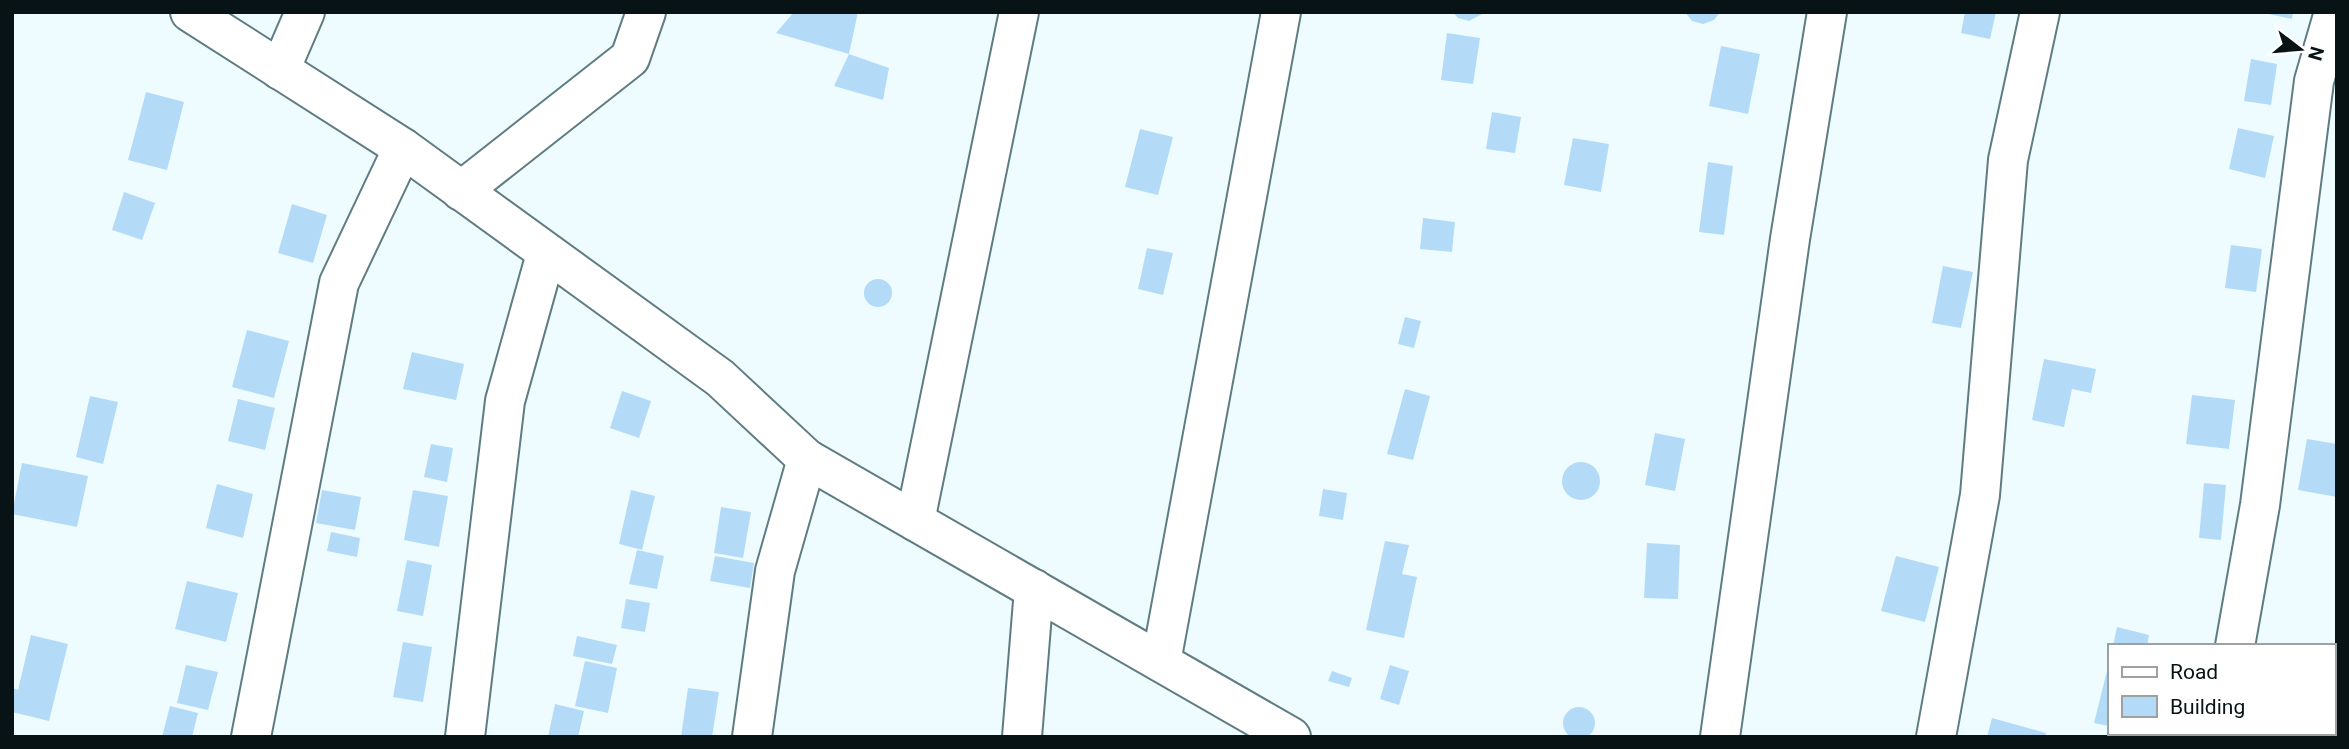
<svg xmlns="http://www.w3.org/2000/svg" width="2349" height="749" font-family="Roboto,sans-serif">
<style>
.building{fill:#b3dbf8}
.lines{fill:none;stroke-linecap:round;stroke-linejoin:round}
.minor-casing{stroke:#5f7c82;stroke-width:42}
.minor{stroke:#fff;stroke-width:38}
</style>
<rect width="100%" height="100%" fill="#effcff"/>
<g class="building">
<polygon points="794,12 858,12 849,54 776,33"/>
<polygon points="1453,12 1486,12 1469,21 1458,18"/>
<polygon points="1685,12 1720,12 1714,20 1703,24 1692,21"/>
<polygon points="1965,12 1996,12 1990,39 1961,33"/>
<polygon points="2260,12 2293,12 2292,19"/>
<polygon points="1447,33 1480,38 1473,84 1441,80"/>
<polygon points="1721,46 1760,54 1748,114 1709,106"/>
<polygon points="849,54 889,68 883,100 834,86"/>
<polygon points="2251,59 2277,64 2271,105 2244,101"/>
<polygon points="146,92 184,102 167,170 128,160"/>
<polygon points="1492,112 1521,117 1515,153 1486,149"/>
<polygon points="2238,128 2274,136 2265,178 2229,169"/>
<polygon points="1140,129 1173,137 1158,195 1125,187"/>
<polygon points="1573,138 1609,144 1601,192 1564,185"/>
<polygon points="1708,162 1733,166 1724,235 1699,232"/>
<polygon points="124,192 155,203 142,240 112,230"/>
<polygon points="292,204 327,215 313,263 278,253"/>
<polygon points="1423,218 1455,222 1452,252 1420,249"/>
<polygon points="2231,245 2262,249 2256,292 2225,288"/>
<polygon points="1147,248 1173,253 1163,295 1138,289"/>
<polygon points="1943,266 1973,272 1961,328 1932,323"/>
<circle cx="878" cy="293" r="14"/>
<polygon points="1405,317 1421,321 1414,348 1398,344"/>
<polygon points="247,330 289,341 274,398 232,387"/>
<polygon points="412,352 464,364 456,400 403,389"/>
<polygon points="2044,359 2096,369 2091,393 2072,389 2064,427 2032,420"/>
<polygon points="1405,389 1430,396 1413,460 1387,454"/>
<polygon points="622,391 651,401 639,438 610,428"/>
<polygon points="2192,395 2235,400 2229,449 2186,444"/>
<polygon points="90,396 118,402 103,464 76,457"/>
<polygon points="238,399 275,408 265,450 228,441"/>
<polygon points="1655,433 1685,439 1675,491 1645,485"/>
<polygon points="2307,439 2337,444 2337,497 2298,490"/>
<polygon points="431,444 453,448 447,482 424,477"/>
<circle cx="1581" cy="481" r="19"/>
<polygon points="22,463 88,476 77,527 12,514"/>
<polygon points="2204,483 2226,485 2221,540 2199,538"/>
<polygon points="217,484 253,494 243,538 206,528"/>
<polygon points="1323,489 1347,493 1343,520 1319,516"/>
<polygon points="322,490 361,497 355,530 316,523"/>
<polygon points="413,490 448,496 439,547 404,540"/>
<polygon points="631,490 655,496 642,550 619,544"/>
<polygon points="721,507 751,512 743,558 714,553"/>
<polygon points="331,532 360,538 357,557 327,551"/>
<polygon points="1385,541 1409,545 1402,574 1417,577 1404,638 1366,630"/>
<polygon points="1647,543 1680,545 1678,599 1644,598"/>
<polygon points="637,550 664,556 657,589 629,584"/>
<polygon points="715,556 754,563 750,588 710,581"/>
<polygon points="1896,556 1939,567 1925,622 1881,611"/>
<polygon points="407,560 432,565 423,616 397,611"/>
<polygon points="187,581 238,593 226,642 175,629"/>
<polygon points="626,599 650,603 645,632 621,628"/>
<polygon points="2117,627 2149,635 2147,646 2113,646"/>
<polygon points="31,635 68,644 49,721 12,712 12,688 18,690"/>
<polygon points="577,636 617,645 612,664 573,656"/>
<polygon points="403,642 432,647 423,702 393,697"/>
<polygon points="585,661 617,668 608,713 575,706"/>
<polygon points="2109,663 2109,726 2094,723"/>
<polygon points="186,665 218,672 208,710 177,703"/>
<polygon points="1390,665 1409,671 1399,705 1380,699"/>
<polygon points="1332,671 1352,678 1349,687 1328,681"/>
<polygon points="688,688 719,692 712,737 681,737"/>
<polygon points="555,704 584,711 578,737 548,737"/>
<polygon points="170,706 198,713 192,737 162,737"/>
<circle cx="1579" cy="723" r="16"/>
<polygon points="1992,718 2046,733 2045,737 1987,737"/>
</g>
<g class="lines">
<g class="minor-casing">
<g id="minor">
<polyline points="190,12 403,148 720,378 807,459 1291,737"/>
<polyline points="280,70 305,12"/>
<polyline points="461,191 630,58 646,12"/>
<polyline points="915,521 1019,12"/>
<polyline points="2235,646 2260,505 2314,81 2334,12"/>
<polyline points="1161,662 1281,12"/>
<polyline points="251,737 339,283 403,148"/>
<polyline points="465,737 505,401 546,254"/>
<polyline points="752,737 775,571 807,459"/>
<polyline points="1022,737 1034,589"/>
<polyline points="1720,737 1790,239 1827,12"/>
<polyline points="1936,737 1980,495 2008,160 2040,12"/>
<polyline points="2219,737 2219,733"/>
</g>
</g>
<use href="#minor" class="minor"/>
</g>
<rect width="2349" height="749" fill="none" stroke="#081316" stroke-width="28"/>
<rect x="2108" y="644" width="228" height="91" fill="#ffffff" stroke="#9ca1a2" stroke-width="2"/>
<rect x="2122" y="667" width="35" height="10" fill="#ffffff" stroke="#9ca1a2" stroke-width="2"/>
<text x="2170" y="679" font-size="21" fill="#081316">Road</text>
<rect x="2122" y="696" width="35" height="21" fill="#b3dbf8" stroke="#9ca1a2" stroke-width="2"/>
<text x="2170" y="714" font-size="21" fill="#081316">Building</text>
<g transform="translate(2300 49) rotate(106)" stroke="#ffffff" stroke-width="5" paint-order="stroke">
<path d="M0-5L12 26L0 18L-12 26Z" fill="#081316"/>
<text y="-10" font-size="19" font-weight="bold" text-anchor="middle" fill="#081316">N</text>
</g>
</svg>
